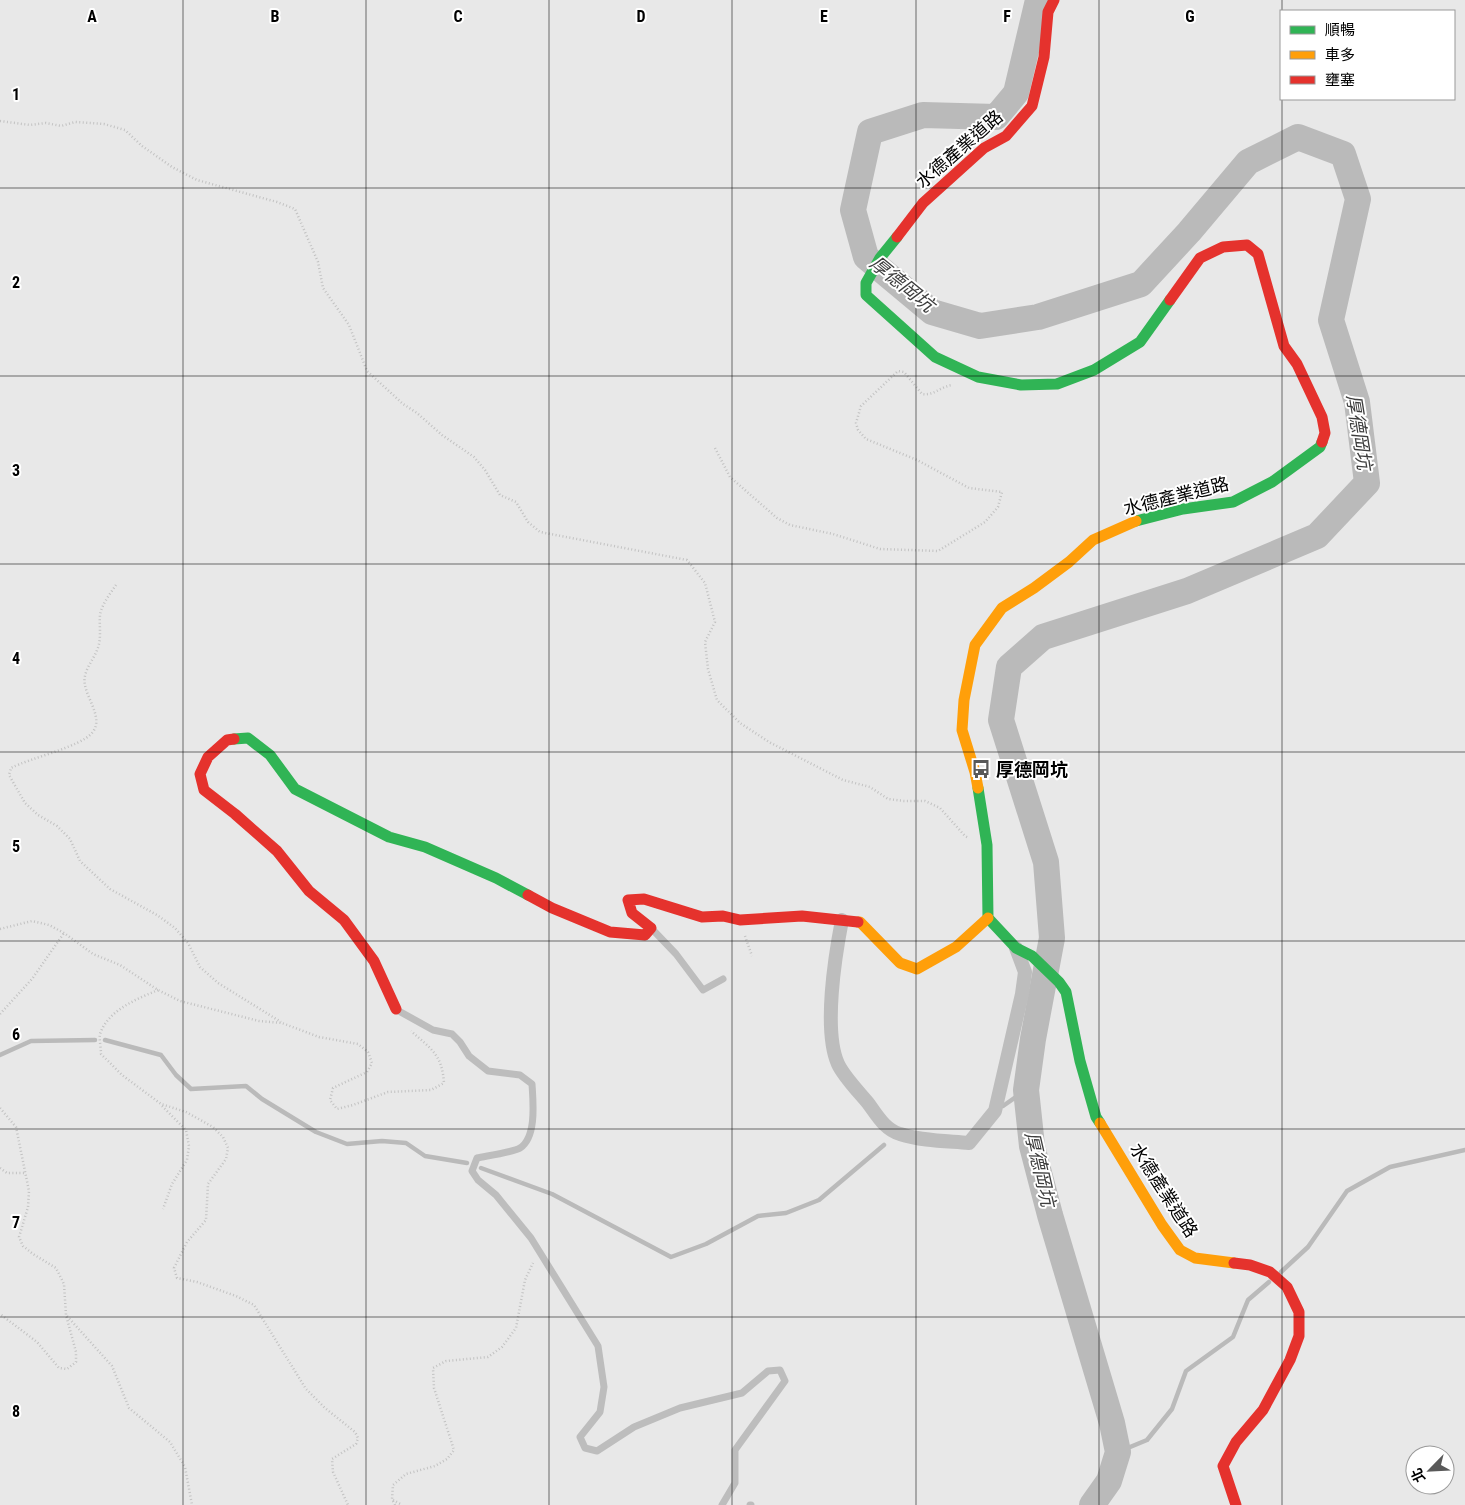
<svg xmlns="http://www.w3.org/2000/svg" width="1465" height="1505" font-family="'Roboto Condensed','Noto Sans TC',sans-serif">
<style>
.green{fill:#e8e8e8;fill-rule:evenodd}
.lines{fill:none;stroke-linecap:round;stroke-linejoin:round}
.stream{stroke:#bababa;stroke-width:4.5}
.river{stroke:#bababa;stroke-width:26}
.path{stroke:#c2c2c2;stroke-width:2.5;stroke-dasharray:1 2.5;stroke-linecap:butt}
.lane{stroke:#bdbdbd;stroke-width:7}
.street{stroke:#bdbdbd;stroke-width:14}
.fast{stroke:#30b455;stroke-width:11}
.slow{stroke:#ff9f0a;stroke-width:11}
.jam{stroke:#e5322d;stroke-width:11}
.grid{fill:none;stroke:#000;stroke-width:1;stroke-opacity:0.55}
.labels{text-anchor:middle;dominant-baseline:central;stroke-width:4;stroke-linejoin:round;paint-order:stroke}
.street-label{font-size:18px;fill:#000;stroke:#fff}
.poi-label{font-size:18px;font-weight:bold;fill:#000;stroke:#fff;text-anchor:start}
.water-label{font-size:19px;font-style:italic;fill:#3d3d3d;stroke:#fff}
.grid-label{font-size:16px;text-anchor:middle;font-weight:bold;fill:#000;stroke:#fff;stroke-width:4;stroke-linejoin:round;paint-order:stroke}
</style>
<rect width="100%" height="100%" fill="#fff"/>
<path class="green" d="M0 0H1465V1505H0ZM1281 11H1454V99H1281ZM1415 1455H1445V1485H1415Z"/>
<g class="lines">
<g class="stream">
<polyline points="105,1040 161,1055 176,1075 191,1089 246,1086 262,1099 316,1132 347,1144 382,1141 406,1143 425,1156 467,1163"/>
<polyline points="0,1055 31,1041 95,1040"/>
<polyline points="1003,1106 1026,1090"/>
<polyline points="481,1168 552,1194 671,1257 706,1244 758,1216 786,1213 819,1200 884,1145"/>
<polyline points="1281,1272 1308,1247 1347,1191 1390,1167 1465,1150"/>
<polyline points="1118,1452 1147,1440 1172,1409 1186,1371 1233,1337 1248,1300 1269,1282"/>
</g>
<polyline class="river" points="1038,0 1016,93 996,117 923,115 870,132 853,210 866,257 932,312 980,326 1038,317 1141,284 1189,232 1248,162 1298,137 1343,154 1358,199 1331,320 1357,402 1367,483 1317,536 1187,591 1043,637 1009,667 1001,720 1046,862 1052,938 1033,1039 1026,1090 1032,1146 1050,1215 1112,1423 1118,1452 1109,1481 1092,1505"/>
<g class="path">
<polyline points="0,121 30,125 46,123 61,126 75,122 104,124 125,130 142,146 172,167 197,180 277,202 295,209 318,262 323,288 349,325 367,371 403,404 417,413 442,435 474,457 485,470 500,495 516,502 528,522 540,532 687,560 705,583 715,622 705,642 708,669 717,700 740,723 769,742 843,780 870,787 888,799 904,801 925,801 940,808 965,836 969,838"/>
<path d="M715 448 730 477 777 518 790 525 833 534 880 549 938 551 985 522 998 507 1002 492 969 488 917 460 866 439 858 430 856 423 861 406 898 371 904 372 922 394C934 396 941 386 953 385"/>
<path d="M116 585C110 594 102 604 100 615 99 627 102 639 97 650 93 661 82 672 85 685 87 699 104 719 92 733 80 747 30 758 11 768L9 775 25 803 38 815 57 826 70 839 80 861 110 889 157 915 175 928 188 943 200 967 218 983 281 1022"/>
<path d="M0 929 32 921 49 925 64 933 93 954 120 965 158 990 180 1001 259 1021 282 1023 319 1037 358 1044 368 1052 372 1063 367 1072 333 1088 330 1100 337 1109 353 1105 388 1092 431 1090 444 1083C442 1054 431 1049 411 1031"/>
<polyline points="745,936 752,956"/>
<path d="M158 990C137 999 108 1010 100 1034 99 1039 101 1048 101 1054L122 1075 161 1104 186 1112 213 1127 223 1137 228 1148 226 1159 208 1184 206 1220 187 1242 174 1268 177 1278 197 1282 236 1296 254 1305 306 1389 325 1408 355 1432 358 1438 356 1444 332 1459 333 1472 348 1505"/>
<polyline points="0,1014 32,979 64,933"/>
<polyline points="162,1106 186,1130 189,1146 187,1160 172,1184 163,1209"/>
<polyline points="0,1108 16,1127 29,1191 28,1207 19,1237 23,1246 33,1254 56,1268 64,1284 66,1315 76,1352 76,1362 67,1369 59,1368 37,1342 0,1314"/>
<polyline points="0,1168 7,1173 25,1173"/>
<polyline points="67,1316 112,1366 129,1408 170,1442 185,1467 192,1505"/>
<polyline points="393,1500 402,1505"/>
<polyline points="395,1505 392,1499 393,1485 406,1474 435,1466 447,1459 454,1450 434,1388 433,1368 446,1361 488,1357 502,1347 516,1328 525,1280 533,1263"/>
</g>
<g class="lane">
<polyline points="653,930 676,954 703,990 723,979"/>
<path d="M397 1010 433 1030 452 1034 460 1042 469 1056 488 1071 520 1075 532 1084C533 1101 537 1137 520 1148 514 1152 486 1156 477 1158L472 1171 478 1180 496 1195 531 1238 598 1346 604 1387 600 1412 580 1437 585 1448 597 1451 634 1427 680 1408 742 1393 768 1371 780 1370 785 1381 735 1450V1483L722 1505"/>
<polyline points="750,1505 751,1505"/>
</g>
<path class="street" d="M842 920C835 956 823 1031 838 1064 844 1077 859 1092 868 1103 877 1115 885 1130 900 1134 922 1141 947 1141 969 1143L995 1111 1022 994 1025 972 1016 948"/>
<g class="fast">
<polyline points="897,237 880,258 866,283 866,295 935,357 978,377 1021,385 1057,384 1094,370 1140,342 1170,300"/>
<polyline points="1136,521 1183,509 1233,502 1272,482 1320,447 1322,442"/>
<polyline points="234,739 248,738 270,755 295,789 389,837 425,847 496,878 528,895"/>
<polyline points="978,788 987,845 988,918 1016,948 1032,956 1059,982 1066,992 1080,1061 1096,1117 1100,1123"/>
</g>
<g class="slow">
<polyline points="978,788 975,772 962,730 964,700 975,645 1002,608 1034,588 1069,562 1093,540 1136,521"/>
<polyline points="858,922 860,922 900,963 917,969 956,947 988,918"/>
<polyline points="1100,1123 1162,1225 1180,1250 1195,1258 1234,1263"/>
</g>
<g class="jam">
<polyline points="897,237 923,203 984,148 1006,136 1032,106 1044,57 1048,12 1054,0"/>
<polyline points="1170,300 1200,258 1223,247 1247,245 1258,254 1284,346 1297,364 1322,417 1325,433 1322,442"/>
<polyline points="234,739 227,740 208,757 200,774 204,790 235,814 277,851 309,891 344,920 374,961 396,1009"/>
<polyline points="528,895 552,908 610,932 645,935 651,928 632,913 628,900 644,899 702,917 723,916 740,920 802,916 858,922"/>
<polyline points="1234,1263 1250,1265 1270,1272 1287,1287 1299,1312 1299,1336 1290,1360 1263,1410 1236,1442 1223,1466 1236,1505"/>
</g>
</g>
<path class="grid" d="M183 0V1505M366 0V1505M549 0V1505M732 0V1505M916 0V1505M1099 0V1505M1282 0V11M1282 99V1505M0 188H1465M0 376H1465M0 564H1465M0 752H1465M0 941H1465M0 1129H1465M0 1317H1465"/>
<defs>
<g id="bus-bare" transform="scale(1.5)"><path d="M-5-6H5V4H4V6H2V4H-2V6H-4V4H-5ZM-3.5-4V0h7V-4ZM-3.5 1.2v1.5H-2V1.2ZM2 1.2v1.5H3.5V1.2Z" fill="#595959" stroke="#fff" stroke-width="2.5" paint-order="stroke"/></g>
</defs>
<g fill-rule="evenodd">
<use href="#bus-bare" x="981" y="769"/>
</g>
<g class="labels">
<g class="street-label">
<text transform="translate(959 149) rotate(-41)">水德產業道路</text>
<text transform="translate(1176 496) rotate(-14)">水德產業道路</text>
<text transform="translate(1164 1190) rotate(57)">水德產業道路</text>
</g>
<g class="poi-label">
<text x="996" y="769">厚德岡坑</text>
</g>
<g class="water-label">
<text transform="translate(902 284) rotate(39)">厚德岡坑</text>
<text transform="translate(1359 432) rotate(81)">厚德岡坑</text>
<text transform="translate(1040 1169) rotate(77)">厚德岡坑</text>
</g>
</g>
<g class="grid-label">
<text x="92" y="22">A</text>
<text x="275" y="22">B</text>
<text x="458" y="22">C</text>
<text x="641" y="22">D</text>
<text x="824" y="22">E</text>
<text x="1007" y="22">F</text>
<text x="1190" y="22">G</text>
<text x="16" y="100">1</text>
<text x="16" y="288">2</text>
<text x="16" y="476">3</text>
<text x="16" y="664">4</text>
<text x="16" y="852">5</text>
<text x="16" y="1040">6</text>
<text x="16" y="1228">7</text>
<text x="16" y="1417">8</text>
</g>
<rect x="1280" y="10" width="175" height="90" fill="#ffffff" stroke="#999999"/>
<rect x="1290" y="26" width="25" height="8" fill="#30b455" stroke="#999999"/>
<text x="1325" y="35" font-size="15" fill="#000000">順暢</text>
<rect x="1290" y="51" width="25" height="8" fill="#ff9f0a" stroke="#999999"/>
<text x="1325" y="60" font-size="15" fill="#000000">車多</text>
<rect x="1290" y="76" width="25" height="8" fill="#e5322d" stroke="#999999"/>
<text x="1325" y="85" font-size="15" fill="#000000">壅塞</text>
<g transform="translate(1430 1470) rotate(246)"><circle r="24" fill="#ffffff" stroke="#999999"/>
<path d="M0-4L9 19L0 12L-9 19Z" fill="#595959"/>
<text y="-8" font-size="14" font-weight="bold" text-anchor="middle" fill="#000000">北</text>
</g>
</svg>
